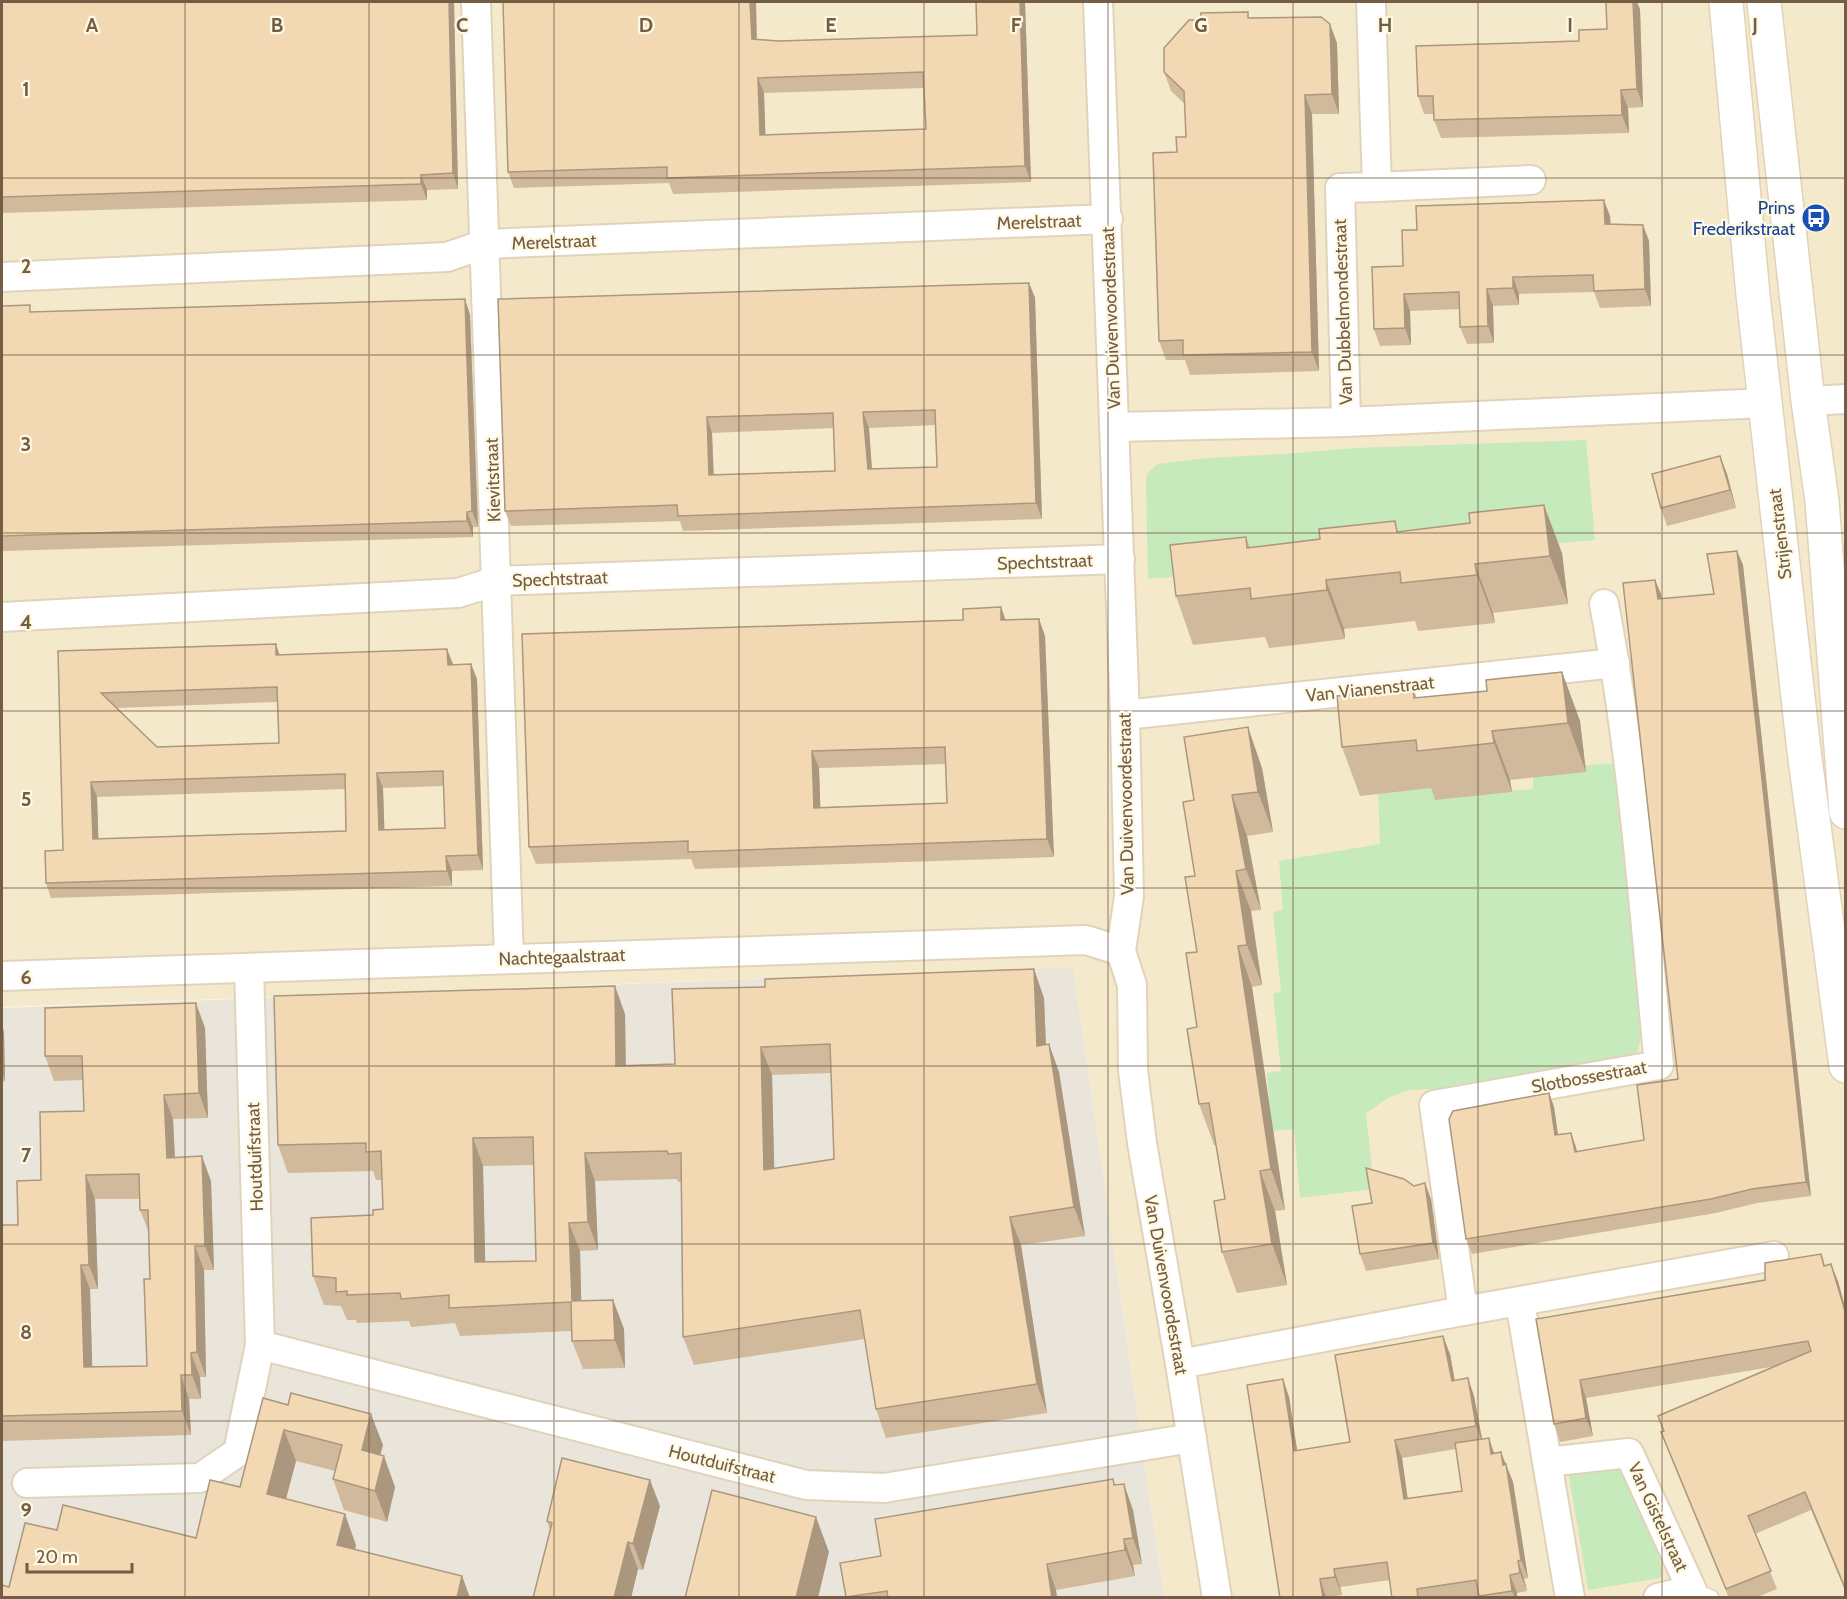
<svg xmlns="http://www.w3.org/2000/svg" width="1847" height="1599" font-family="Cabin,sans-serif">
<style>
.residential{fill:#f5e9cc}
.industrial{fill:#eae5da}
.green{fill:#c7eabc}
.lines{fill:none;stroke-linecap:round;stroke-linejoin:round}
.service-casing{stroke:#e1d3ba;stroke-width:18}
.minor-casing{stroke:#e1d3ba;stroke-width:32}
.tertiary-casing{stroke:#e1d3ba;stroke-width:36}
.service{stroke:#fff;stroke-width:15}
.minor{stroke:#fff;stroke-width:28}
.tertiary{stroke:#fff;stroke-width:33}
.wall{fill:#d1ba9b;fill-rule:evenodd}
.shaded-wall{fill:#aa977e}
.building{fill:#f3d8b4;stroke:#aa977e;stroke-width:1.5;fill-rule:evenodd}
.grid{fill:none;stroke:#735d45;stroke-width:1.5;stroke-opacity:0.55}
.labels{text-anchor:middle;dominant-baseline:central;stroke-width:4.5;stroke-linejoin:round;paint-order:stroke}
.transit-label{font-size:18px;fill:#164399;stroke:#fff9e4;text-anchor:end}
.street-label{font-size:18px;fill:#735d45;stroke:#fff9e4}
.grid-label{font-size:20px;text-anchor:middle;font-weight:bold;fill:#735d45;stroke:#fff9e4;stroke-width:4.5;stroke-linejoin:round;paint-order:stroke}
</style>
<rect width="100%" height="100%" fill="#fdf6dd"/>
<polygon class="residential" points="2,2 1845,2 1845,1597 1164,1597 1073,967 2,1007"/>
<polygon class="industrial" points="1073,967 1164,1597 2,1597 2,1008"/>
<g class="green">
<polygon points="1586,440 1595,540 1148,579 1146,484 1147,474 1157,464 1208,458 1283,454 1355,448"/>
<polygon points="1617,763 1641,1014 1641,1035 1637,1055 1496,1079 1461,1088 1408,1090 1388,1098 1366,1113 1374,1189 1300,1198 1294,1129 1272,1131 1267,1073 1281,1071 1273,993 1281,992 1273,912 1283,910 1279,861 1380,844 1378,789 1448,784 1450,795 1533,789 1533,769"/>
<polygon points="1623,1468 1654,1524 1662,1573 1660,1578 1588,1590 1568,1471"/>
</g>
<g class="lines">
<g class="service-casing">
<polyline id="service" points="1692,1590 1711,1598"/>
</g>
<g class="minor-casing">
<g id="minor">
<polyline points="476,2 509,959"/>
<polyline points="1098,2 1125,715 1129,896 1121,951 1132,985 1133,1070 1142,1143 1180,1364 1217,1598"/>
<polyline points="1377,187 1531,180"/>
<polyline points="2,277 447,257 485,244 1108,219"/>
<polyline points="1808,401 1846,399"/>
<polyline points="1346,422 1766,403"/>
<polyline points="1115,427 1346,422 1340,188 1377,187 1371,2"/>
<polyline points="2,617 458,593 497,581 1120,559"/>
<polyline points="1125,715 1615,663"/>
<polyline points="2,976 1086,940 1121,951"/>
<polyline points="1520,1302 1570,1598"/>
<path d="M1463 1311 1434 1105 1659 1065C1644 911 1633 756 1604 604"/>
<polyline points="260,1345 806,1485 884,1488 1192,1438"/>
<polyline points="1180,1364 1463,1311 1774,1256"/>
<polyline points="1547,1462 1629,1453 1692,1590 1658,1598"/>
<polyline points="27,1483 200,1478 238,1452 260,1345 249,968"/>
</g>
</g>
<g class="tertiary-casing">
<g id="tertiary">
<polyline points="1726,2 1753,295 1804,751 1846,1066"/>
<polyline points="1764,2 1808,401 1822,501 1846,812"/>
</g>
</g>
<use href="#service" class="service"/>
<use href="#minor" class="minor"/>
<use href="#tertiary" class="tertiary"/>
</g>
<g class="wall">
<polygon points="2,2 454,2 458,189 427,190 427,200 2,213"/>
<path d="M503 2H802L756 3 757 40 778 41 977 35 976 2H1025L1031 182 673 194 669 183 514 188 508 172ZM924 88 926 129 765 135 764 93Z"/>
<polygon points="1640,9 1643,107 1628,108 1629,133 1441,138 1434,120 1434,114 1424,114 1418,96 1579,41 1607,29"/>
<polygon points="1250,18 1337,43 1339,114 1312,114 1319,371 1190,375 1185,360 1166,360 1159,341 1177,152 1186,137 1185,104 1171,91 1164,72"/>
<polygon points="1610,216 1611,224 1643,225 1649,241 1651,306 1600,308 1594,292 1519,294 1519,305 1493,306 1494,343 1467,344 1460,327 1460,309 1410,311 1411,345 1380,346 1374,329 1403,266"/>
<path d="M1029 283 1035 298 1042 519 683 531 680 521 511 526 505 511 498 299ZM935 425 937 467 872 469 869 428ZM834 428 835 471 714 475 712 433Z"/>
<polygon points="465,299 470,315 478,527 473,527 473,537 2,551 2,306 33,312"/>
<polygon points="1720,456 1727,474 1736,508 1667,526 1661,508"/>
<polygon points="1399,531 1562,553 1568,604 1493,613 1495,623 1418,631 1415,621 1380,625 1344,629 1345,639 1269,648 1265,637 1193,645 1176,596 1246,537 1250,547"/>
<polygon points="1737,551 1743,565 1811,1196 1757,1203 1716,1213 1472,1254 1466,1239 1549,1093 1554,1107 1558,1135 1571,1133 1577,1152 1644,1140 1678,1079 1655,580 1661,594 1661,599 1714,594"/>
<path d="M1001 607 1006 620 1039 619 1045 636 1054 857 695 869 691 859 536 864 529 847 963 620ZM946 764 947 803 820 807 819 768Z"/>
<path d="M58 651 280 654 453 665 471 664 477 679 483 870 452 871V886L51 898 46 883 63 850ZM277 702 279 743 157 747 116 708ZM444 786 445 828 384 829 383 788ZM345 789 346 831 98 839 97 797Z"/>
<polygon points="1562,672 1580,721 1586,772 1510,780 1512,792 1435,800 1431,788 1360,796 1342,747 1413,688 1417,698 1487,691"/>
<polygon points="1262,768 1273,832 1247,836 1261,910 1251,911 1262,985 1252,987 1285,1210 1275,1211 1287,1285 1237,1293 1222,1252 1225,1199 1216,1145 1214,1145 1199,1104 1194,800"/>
<path d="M672 989 1044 998 1046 1044 1059 1072 1085 1236 1021 1245 1047 1413 886 1438 876 1409 865 1339 694 1365 683 1337 682 1182H678L677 1179 595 1181 598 1250 580 1251 581 1301 613 1300 624 1329 625 1368 583 1369 572 1341V1331L460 1336 455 1323 411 1327 409 1321 357 1323 356 1320H347L341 1306 324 1305 313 1276 373 1215 383 1209 382 1180H376L373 1171 288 1173 278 1145 625 1014 626 1066 675 1064ZM831 1073 834 1159 774 1169 772 1075ZM534 1165 536 1261 485 1262 483 1166Z"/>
<polygon points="2,1026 4,1032 5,1081 2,1082"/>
<path d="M205 1028 208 1118 173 1119 175 1158 211 1181 214 1270H204L206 1377H200L201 1399H189L191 1435 2 1441V1225H18L41 1180 84 1111 83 1080 54 1081 45 1056ZM95 1199H140V1210L149 1233 150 1279 147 1366 92 1367 90 1289H98Z"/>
<polygon points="1431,1199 1439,1259 1366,1271 1360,1254"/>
<polygon points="1821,1254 1825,1265 1838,1281 1845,1307 1845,1590 1811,1510 1755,1534 1777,1589 1755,1598 1729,1598 1668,1450 1661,1432 1663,1431 1658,1416 1777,1366 1586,1398 1593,1436 1560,1442 1554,1424 1536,1319 1765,1280"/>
<path d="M1450 1354 1455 1381 1474 1396 1482 1439 1505 1464 1513 1482 1528 1578 1524 1579 1527 1591 1517 1593V1598H1392L1390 1580 1340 1587 1342 1595 1326 1598H1280L1283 1379 1289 1397 1297 1450 1350 1442ZM1456 1449 1462 1491 1408 1499 1402 1458Z"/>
<polygon points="263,1398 383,1445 380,1455 395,1487 387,1522 344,1510 333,1479 335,1471 296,1461 286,1499 356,1545 355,1550 462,1576 470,1598 2,1598 9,1587 57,1530 196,1538 240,1487"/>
<polygon points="1113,1479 1115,1485 1133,1510 1142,1564 1133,1565 1135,1576 1056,1590 1057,1598 846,1598 881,1556"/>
<polygon points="660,1506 643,1570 638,1569 631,1598 533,1598 550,1531 547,1521"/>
</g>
<g class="shaded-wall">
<polygon points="449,2 454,2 458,189 453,173"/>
<polygon points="750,2 755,2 756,3 757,55 752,39"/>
<polygon points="1020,2 1025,2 1031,182 1025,166"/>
<polygon points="1633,2 1637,2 1640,9 1643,107 1637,89"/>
<polygon points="1330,24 1337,43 1339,114 1332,94"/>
<polygon points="758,78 764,93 766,151 760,135"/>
<polygon points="1621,90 1628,108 1629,133 1622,115"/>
<polygon points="1305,95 1312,114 1319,371 1312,352"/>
<polygon points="421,175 427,190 427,200 421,184"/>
<polygon points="1604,200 1610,216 1611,241 1605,224"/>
<polygon points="1643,225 1649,241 1651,306 1645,289"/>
<polygon points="1513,277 1519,294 1519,305 1513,288"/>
<polygon points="1029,283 1035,298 1042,519 1036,503"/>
<polygon points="1487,289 1493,306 1494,343 1488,326"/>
<polygon points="1404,294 1410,311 1411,345 1405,328"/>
<polygon points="465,299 470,315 478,527 472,511"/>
<polygon points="863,412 869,428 873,485 868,469"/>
<polygon points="707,417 712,433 714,490 709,475"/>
<polygon points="1720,456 1727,474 1736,508 1730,490"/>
<polygon points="1544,505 1562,553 1568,604 1550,556"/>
<polygon points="467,512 473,527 473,537 467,521"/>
<polygon points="1737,551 1743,565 1811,1196 1806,1182"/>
<polygon points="1475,564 1493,613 1495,623 1477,575"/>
<polygon points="1326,580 1344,629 1345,639 1327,590"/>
<polygon points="1655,580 1661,594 1663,613 1658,599"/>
<polygon points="1001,607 1007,625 1001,620"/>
<polygon points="1039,619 1045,636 1054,857 1047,839"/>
<polygon points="276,644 281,659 276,655"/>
<polygon points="447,649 453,664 453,680 448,665"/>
<polygon points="471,664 477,679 483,870 478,855"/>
<polygon points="1562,672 1580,721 1586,772 1568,723"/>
<polygon points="1248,727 1262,768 1273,832 1258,792"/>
<polygon points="1492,731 1510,780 1512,792 1494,743"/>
<polygon points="812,751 819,768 821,825 814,808"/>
<polygon points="377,773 383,788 385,845 379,830"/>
<polygon points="91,782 97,797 99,854 93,839"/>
<polygon points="1232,795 1247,836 1261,910 1246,869"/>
<polygon points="446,856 452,871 452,886 447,871"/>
<polygon points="1236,871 1251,911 1262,985 1247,945"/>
<polygon points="1238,946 1252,987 1285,1210 1271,1169"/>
<polygon points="1034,969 1044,998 1047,1074 1037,1046"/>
<polygon points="615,986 625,1014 626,1094 616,1066"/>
<polygon points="196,1003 205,1028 208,1118 199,1093"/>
<polygon points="2,1026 4,1032 5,1081 2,1071"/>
<polygon points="1049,1044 1059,1072 1085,1236 1074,1207"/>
<polygon points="761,1047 772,1075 775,1198 764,1170"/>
<polygon points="1549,1093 1554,1107 1560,1149 1555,1135"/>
<polygon points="164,1095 173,1119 176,1182 167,1158"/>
<polygon points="1571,1133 1576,1147 1580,1166 1575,1152"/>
<polygon points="473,1138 483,1166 486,1291 475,1262"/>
<polygon points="585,1153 595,1181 598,1250 588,1222"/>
<polygon points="202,1156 211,1181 214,1270 205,1246"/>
<polygon points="1260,1171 1275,1211 1287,1285 1272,1244"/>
<polygon points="86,1175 95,1199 98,1289 89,1265"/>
<polygon points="1425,1183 1431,1199 1439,1259 1433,1243"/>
<polygon points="1010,1217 1021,1245 1047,1413 1037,1384"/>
<polygon points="569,1223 580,1251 582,1329 572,1301"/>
<polygon points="195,1246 204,1270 206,1377 197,1352"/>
<polygon points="1831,1264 1838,1281 1845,1307 1845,1311"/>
<polygon points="81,1265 90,1289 93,1391 84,1367"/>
<polygon points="613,1300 624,1329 625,1368 615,1340"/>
<polygon points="1443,1336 1450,1354 1458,1399 1452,1381"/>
<polygon points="191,1353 200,1377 201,1399 192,1375"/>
<polygon points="181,1375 189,1399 191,1435 182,1411"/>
<polygon points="1468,1378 1474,1396 1483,1444 1476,1426"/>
<polygon points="1283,1379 1289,1397 1300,1469 1294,1451"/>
<polygon points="1580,1380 1586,1398 1593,1436 1586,1418"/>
<polygon points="371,1414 383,1445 373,1481 362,1450"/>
<polygon points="284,1430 296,1461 279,1525 267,1494"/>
<polygon points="1489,1438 1495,1456 1491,1454"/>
<polygon points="1395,1440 1402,1458 1410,1517 1404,1499"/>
<polygon points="1501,1452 1513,1482 1528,1578 1521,1560"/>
<polygon points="384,1456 395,1487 387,1522 375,1491"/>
<polygon points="650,1480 660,1506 643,1570 633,1544"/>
<polygon points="1124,1484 1133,1510 1142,1564 1133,1538"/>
<polygon points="345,1514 356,1545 349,1576 337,1545"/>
<polygon points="816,1517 829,1552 818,1598 796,1598"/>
<polygon points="1124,1539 1133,1565 1135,1576 1125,1550"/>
<polygon points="628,1542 638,1569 631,1598 614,1598"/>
<polygon points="1518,1561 1524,1579 1527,1591 1520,1573"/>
<polygon points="1047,1564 1056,1590 1057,1598 1052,1598"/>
<polygon points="1334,1569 1340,1587 1342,1595 1335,1577"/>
<polygon points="1510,1575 1517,1593 1517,1598 1515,1598 1512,1591"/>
<polygon points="462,1576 470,1598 457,1598"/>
<polygon points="1320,1579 1326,1597 1326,1598 1323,1598"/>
</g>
<g class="building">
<polygon points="2,2 449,2 453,173 421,175 421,184 2,197"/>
<path d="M503 2H750L752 39 778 41 977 35 976 2H1020L1025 166 667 178V167L508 172ZM923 72 926 129 760 135 758 78Z"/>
<polygon points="1606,2 1633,2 1637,89 1621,90 1622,115 1434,120 1433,96 1418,96 1416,46 1579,41 1579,30 1607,29"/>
<polygon points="1248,12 1248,18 1321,17 1330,24 1332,94 1305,95 1312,352 1183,355 1183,340 1159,341 1153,153 1177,152 1176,137 1186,137 1184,91 1164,72 1164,48 1189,20 1201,20 1201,13"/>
<polygon points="1604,200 1605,224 1643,225 1645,289 1594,291 1593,275 1513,277 1513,288 1487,289 1488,326 1460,327 1459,292 1404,294 1405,328 1374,329 1372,267 1403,266 1402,230 1417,230 1416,206"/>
<path d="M1029 283 1036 503 678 516 677 505 505 511 498 299ZM935 410 937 467 868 469 863 412ZM833 413 835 471 709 475 707 417Z"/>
<polygon points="465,299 472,511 467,512 467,521 2,536 2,306 30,305 30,312"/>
<polygon points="1720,456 1730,490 1661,508 1652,474"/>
<polygon points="1544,505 1550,556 1475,564 1477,575 1401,583 1400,572 1326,580 1327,590 1251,599 1250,588 1176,596 1170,545 1246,537 1247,548 1320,539 1319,529 1395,521 1397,532 1470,523 1469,513"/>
<polygon points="1737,551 1806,1182 1752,1189 1711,1199 1466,1239 1449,1119 1453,1111 1549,1093 1555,1135 1571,1133 1575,1152 1644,1140 1637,1085 1678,1079 1623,583 1655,580 1658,599 1714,594 1707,554"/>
<path d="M1001 607V620L1039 619 1047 839 688 852V841L529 847 522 634 963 620V609ZM945 747 947 803 814 808 812 751Z"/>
<path d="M276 644V655L447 649 448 665 471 664 478 855 446 856 447 871 46 883 45 851 63 850 58 651ZM277 687 279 743 157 747 101 693ZM443 771 445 828 379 830 377 773ZM345 774 346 831 93 839 91 782Z"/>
<polygon points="1562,672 1568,723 1492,731 1494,743 1417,751 1416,740 1342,747 1337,696 1413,688 1414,698 1487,691 1486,680"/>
<polygon points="1248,727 1258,792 1232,795 1246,869 1236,871 1247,945 1238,946 1271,1169 1260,1171 1272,1244 1222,1252 1214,1201 1225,1199 1209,1103 1199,1104 1187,1029 1197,1027 1186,953 1197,952 1185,877 1195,876 1183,802 1194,800 1184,737"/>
<path d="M1034 969 1037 1046 1049 1044 1074 1207 1010 1217 1037 1384 876 1409 860 1310 683 1337 681 1153 668 1154 667 1151 585 1153 588 1222 569 1223 572 1301 613 1300 615 1340 572 1341 571 1302 449 1308V1295L401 1299 400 1293 347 1295V1291L336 1292V1278L313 1276 311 1218 373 1215V1210L383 1209 381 1151 366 1152V1143L278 1145 274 996 615 986 616 1066 675 1064 672 989 765 987V979ZM830 1044 834 1159 764 1170 761 1047ZM533 1137 536 1261 475 1262 473 1138Z"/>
<path d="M196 1003 199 1093 164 1095 167 1158 202 1156 205 1246H195L197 1352 191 1353 192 1375H181L182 1411 2 1416V1225H18L17 1181 41 1180 40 1112 84 1111 82 1056H45V1008ZM139 1174 140 1210H148L150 1279H144L147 1366 84 1367 81 1265H89L86 1175Z"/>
<polygon points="1366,1168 1404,1179 1414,1186 1425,1183 1433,1243 1360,1254 1352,1206 1372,1203"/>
<polygon points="1821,1254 1824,1266 1831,1264 1845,1311 1845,1588 1805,1492 1748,1516 1771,1571 1726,1589 1661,1432 1664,1431 1658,1416 1811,1351 1808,1341 1580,1380 1586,1418 1554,1424 1536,1319 1765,1280 1765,1263"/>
<polygon points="1443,1336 1452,1381 1468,1378 1476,1426 1395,1440 1404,1499 1462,1491 1455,1443 1489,1438 1491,1454 1501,1452 1503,1465 1506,1464 1521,1560 1518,1561 1520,1573 1510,1575 1512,1591 1479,1596 1476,1580 1417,1589 1418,1598 1392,1598 1387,1562 1334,1569 1335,1577 1320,1579 1323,1598 1280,1598 1247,1385 1283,1379 1294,1451 1350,1442 1335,1355"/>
<polygon points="291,1393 371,1414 362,1450 384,1456 375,1491 333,1479 342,1445 284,1430 267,1494 345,1514 337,1545 462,1576 457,1598 2,1598 2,1585 9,1587 25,1523 57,1530 63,1505 196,1538 210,1480 240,1487 263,1398 288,1405"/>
<polygon points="562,1458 650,1480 633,1544 628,1542 614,1598 533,1598 552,1523 547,1521"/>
<polygon points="1113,1479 1114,1485 1124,1484 1133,1538 1124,1539 1125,1550 1047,1564 1052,1598 888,1598 887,1591 846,1597 840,1563 881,1556 875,1519"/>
<polygon points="712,1490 816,1517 796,1598 685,1598"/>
</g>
<path class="grid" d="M185 2V1598M369 2V1598M554 2V1598M739 2V1598M924 2V1598M1108 2V1598M1293 2V1598M1478 2V1598M1662 2V1598M2 178H1846M2 355H1846M2 533H1846M2 711H1846M2 888H1846M2 1066H1846M2 1244H1846M2 1421H1846"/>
<defs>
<g id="bus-disc" transform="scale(1.5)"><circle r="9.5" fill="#1a4fb4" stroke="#fff9e4"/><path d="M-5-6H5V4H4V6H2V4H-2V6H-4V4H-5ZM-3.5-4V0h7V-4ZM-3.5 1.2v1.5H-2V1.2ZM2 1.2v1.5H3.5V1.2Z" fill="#fff"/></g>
</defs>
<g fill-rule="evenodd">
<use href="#bus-disc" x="1816" y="218"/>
</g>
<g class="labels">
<g class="transit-label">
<text x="1795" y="208">Prins<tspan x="1795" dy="21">Frederikstraat</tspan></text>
</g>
<g class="street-label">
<text transform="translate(1039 222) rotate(-2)">Merelstraat</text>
<text transform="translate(554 242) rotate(-2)">Merelstraat</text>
<text transform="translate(1343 312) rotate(-92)">Van Dubbelmondestraat</text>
<text transform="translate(1111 318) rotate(-92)">Van Duivenvoordestraat</text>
<text transform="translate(493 480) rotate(-92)">Kievitstraat</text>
<text transform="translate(1780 534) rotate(-97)">Strijenstraat</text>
<text transform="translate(1045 562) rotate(-2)">Spechtstraat</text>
<text transform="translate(560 579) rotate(-2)">Spechtstraat</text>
<text transform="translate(1370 689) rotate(-6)">Van Vianenstraat</text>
<text transform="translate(1126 804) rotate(-91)">Van Duivenvoordestraat</text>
<text transform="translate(562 957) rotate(-2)">Nachtegaalstraat</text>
<text transform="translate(1589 1077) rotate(-10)">Slotbossestraat</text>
<text transform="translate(255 1157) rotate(-92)">Houtduifstraat</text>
<text transform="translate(1166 1285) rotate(80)">Van Duivenvoordestraat</text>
<text transform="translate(722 1464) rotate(14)">Houtduifstraat</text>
<text transform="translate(1658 1517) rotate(65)">Van Gistelstraat</text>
</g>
</g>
<g class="grid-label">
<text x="92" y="32">A</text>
<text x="277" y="32">B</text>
<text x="462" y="32">C</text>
<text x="646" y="32">D</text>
<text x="831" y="32">E</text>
<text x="1016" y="32">F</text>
<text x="1201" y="32">G</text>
<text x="1385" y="32">H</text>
<text x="1570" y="32">I</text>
<text x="1755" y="32">J</text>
<text x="26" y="96">1</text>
<text x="26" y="273">2</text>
<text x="26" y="451">3</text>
<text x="26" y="629">4</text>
<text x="26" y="806">5</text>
<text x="26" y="984">6</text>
<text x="26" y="1162">7</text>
<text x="26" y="1339">8</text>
<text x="26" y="1517">9</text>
</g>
<rect width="1847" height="1599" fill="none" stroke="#735d45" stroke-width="6"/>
<path d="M27 1563v9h105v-9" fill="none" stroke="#735d45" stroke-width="3"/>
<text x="36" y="1563" font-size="18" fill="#735d45" stroke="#fff9e4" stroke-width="4.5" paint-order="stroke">20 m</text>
</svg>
